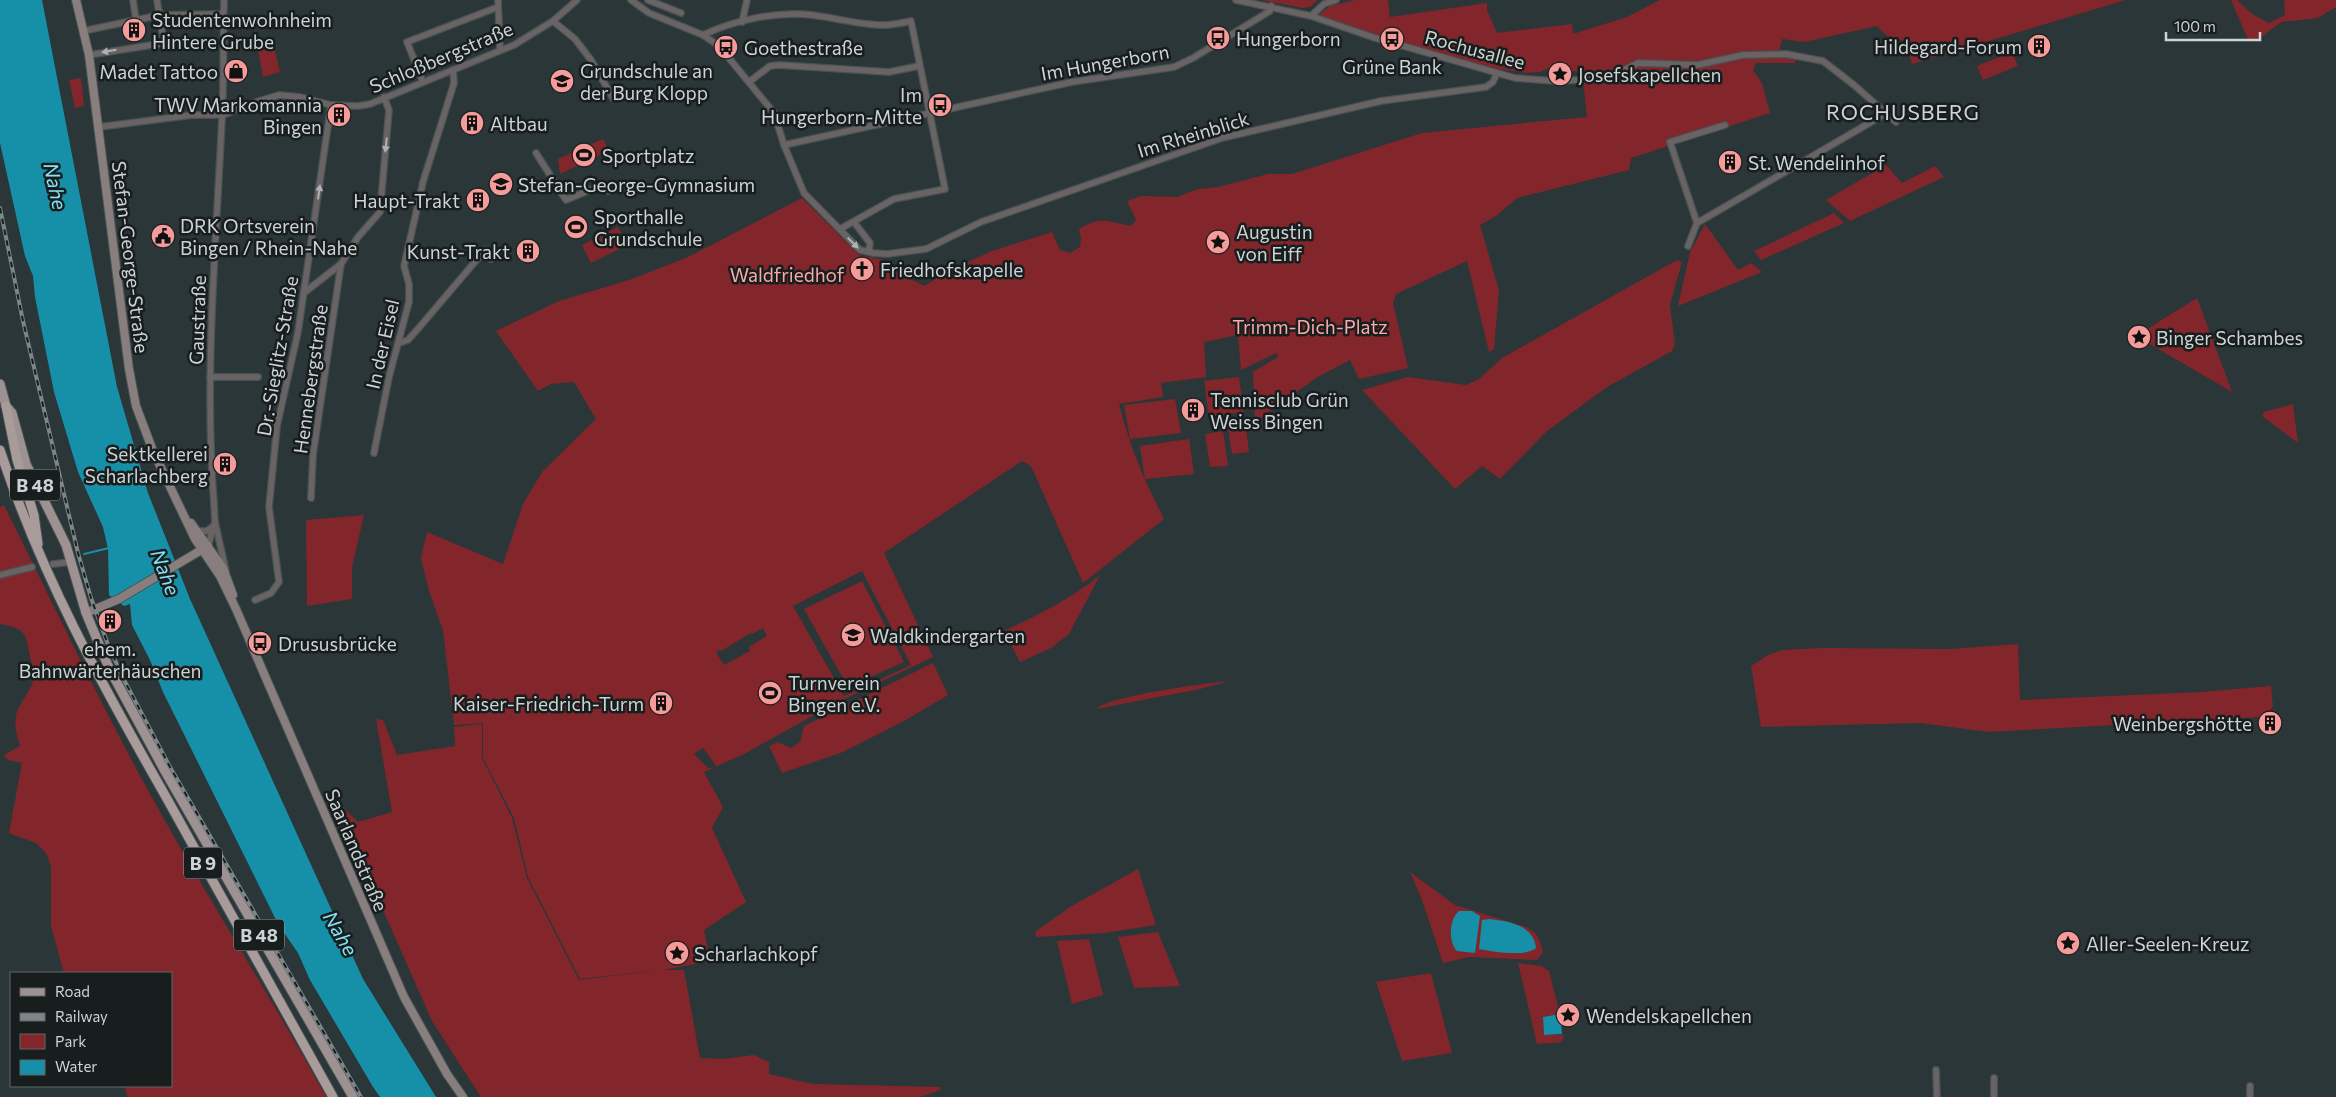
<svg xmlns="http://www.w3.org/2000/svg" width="2336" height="1097" font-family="Commissioner,sans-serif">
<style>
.green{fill:#82262b;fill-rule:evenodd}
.water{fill:#1690a8}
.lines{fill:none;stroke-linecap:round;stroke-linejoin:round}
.stream{stroke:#1690a8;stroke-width:2}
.minor-casing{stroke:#485255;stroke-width:8}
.secondary-casing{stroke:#485255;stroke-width:10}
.primary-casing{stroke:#485255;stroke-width:11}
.trunk-casing{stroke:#485255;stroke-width:11}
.minor{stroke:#696463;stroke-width:5.5}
.secondary{stroke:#877e7d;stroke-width:8}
.primary{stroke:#9d9291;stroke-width:9}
.trunk{stroke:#a89b9a;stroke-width:9}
.rail-casing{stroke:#7c8588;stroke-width:4}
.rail{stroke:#181d1e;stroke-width:2;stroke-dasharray:5.5;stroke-linecap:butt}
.oneway{fill:#afb2b4}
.labels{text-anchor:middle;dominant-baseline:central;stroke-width:5;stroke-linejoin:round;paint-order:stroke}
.shield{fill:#181d1e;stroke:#979d9f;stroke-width:1}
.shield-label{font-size:18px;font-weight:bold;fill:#cdd4d6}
.poi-label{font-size:19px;fill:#cdd4d6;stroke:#181d1e;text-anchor:start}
.street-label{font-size:19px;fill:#cdd4d6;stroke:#181d1e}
.park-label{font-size:19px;fill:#f9a9a7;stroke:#181d1e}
.water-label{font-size:20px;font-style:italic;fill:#83e1f8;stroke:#181d1e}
.quarter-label{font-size:21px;letter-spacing:1px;fill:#cdd4d6;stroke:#181d1e}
</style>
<rect width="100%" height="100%" fill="#2b3639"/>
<g class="green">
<polygon points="1261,0 1318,0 1310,7 1303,8"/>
<path d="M1355 0H1388L1390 17 1487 3V10L1497 33 1572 24 1573 34 1627 17 1660 0H2126L1912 64 1905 41 1887 36 1877 26 1804 42 1782 39 1778 57 1796 59 1795 63H1756L1753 70 1762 83 1770 113 1631 158 1629 170 1517 198 1496 216 1480 225 1499 290 1494 349 1489 352 1467 261 1396 294 1393 303 1408 368 1359 379 1350 360 1316 378 1255 422 1253 372 1278 357 1276 353 1241 370 1238 335 1204 342 1206 377 1161 383 1163 397 1119 404C1130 447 1144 480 1164 519L1083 583 1031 466 1022 461 884 553 933 657 836 703 746 753 704 772 723 807 712 828 746 902 704 930 709 955 707 962 662 970H684L700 1058 722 1059 754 1055 769 1062V1074L813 1084 941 1087 940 1090 920 1097H481L432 1021 334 799 358 822 392 812 376 719 383 720 397 755 455 746 454 727 482 724V758L512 818 527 878 579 980 661 970 580 979 528 877 514 818 483 758V723L454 725 443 630 429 591 421 558 427 532 503 564 523 504 542 472 596 419 574 382 551 384 538 391 496 331 559 301 632 279 688 257 802 198 859 255 883 260 904 276 925 286 944 273 992 251 1052 232 1060 250 1070 253 1080 247 1081 238 1079 229C1100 216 1107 221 1131 226L1136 220 1127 201 1141 196 1177 197 1198 189 1218 187 1268 174H1292L1422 133 1587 117 1582 71 1559 72 1557 64 1540 72 1527 73 1491 68 1372 34 1319 15 1330 6ZM862 571 911 665 844 696 793 606ZM763 628 767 636 749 647 750 651 724 665 716 652 719 650 721 651 751 633 752 634ZM703 748 717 767 708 768 694 754Z"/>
<polygon points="2231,0 2237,0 2252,14 2269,23 2285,15 2284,0 2336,0 2336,7 2318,18 2281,22 2260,38 2249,42"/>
<polygon points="274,47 280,72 263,77 258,49"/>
<polygon points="2012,52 2018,66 1983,80 1977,66"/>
<polygon points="81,78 84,106 75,108 69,80"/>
<polygon points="603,139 609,151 560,174 558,159"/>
<polygon points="1886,165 1902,183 1935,166 1944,177 1850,221 1826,200"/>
<polygon points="1834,213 1844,223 1761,260 1754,251"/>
<polygon points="1705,224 1738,270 1751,263 1762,272 1678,306 1690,252"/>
<polygon points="618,227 627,245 591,263 582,245"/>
<polygon points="1677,260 1682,262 1670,305 1675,344 1672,351 1607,387 1547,431 1500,479 1482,466 1455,489 1362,390 1408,377 1466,385 1479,379 1502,358"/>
<polygon points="2197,298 2232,392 2136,336"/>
<polygon points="1239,377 1244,412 1209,417 1204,381"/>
<polygon points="1175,399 1181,433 1130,439 1124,405"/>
<polygon points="2293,404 2298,443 2262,416 2264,412"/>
<polygon points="1245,419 1249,452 1232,454 1227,421"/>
<polygon points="1223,431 1228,466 1210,467 1205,434"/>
<polygon points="1189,439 1194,474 1145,479 1140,446"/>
<path d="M4 505C55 608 104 712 160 812 214 908 273 1001 326 1097H128L124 1086H171V973H64L51 926V867L46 853 36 843 9 833 22 763 8 760 4 755 20 746C17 736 14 726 16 715 19 704 28 694 32 684 35 675 33 669 31 661 25 636 30 629 0 624V507Z"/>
<polygon points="364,515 352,567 352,599 307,606 306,520"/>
<path d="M1100 575 1069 634 1051 648 1020 662 1004 631C1038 615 1071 599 1100 575Z"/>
<polygon points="862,581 904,662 848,687 804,609"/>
<polygon points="2018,644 2020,700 2201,692 2271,686 2273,707 2267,714 2259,717 1989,732 1920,723 1761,727 1751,666 1768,655 1783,650 1823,648 1951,649"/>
<polygon points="933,663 948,695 904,721 843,752 782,773 769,746 778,742 791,748 800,742 804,726"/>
<path d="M1229 681 1200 689 1096 709C1108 696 1207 683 1229 681Z"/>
<polygon points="1138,869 1156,925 1104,933 1036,937 1035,932 1070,907"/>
<path d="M1410 872 1455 905 1526 927C1538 933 1540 939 1543 952L1537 960 1469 957 1443 963 1422 900Z"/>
<polygon points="1158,932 1180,986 1134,988 1118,937"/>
<polygon points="1089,939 1103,995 1072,1004 1057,941"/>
<polygon points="1518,963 1541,966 1549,971 1560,1014 1543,1017 1544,1035 1564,1035 1562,1042 1537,1044"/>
<polygon points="1431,973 1452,1053 1402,1061 1376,982"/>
</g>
<g class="water">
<polygon points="0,0 42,0 117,387 148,493 190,599 363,979 436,1097 380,1097 373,1087 310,980 298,953 278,924 163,692 150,660 132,625 130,604 124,606 109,595 108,549 103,527 78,472 54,392 35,297 33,276 25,256 0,143"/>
<path d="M1459 911H1472L1480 916 1475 953 1457 951C1448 942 1449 919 1459 911Z"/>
<path d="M1489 919C1508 921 1534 925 1536 948 1526 957 1493 952 1479 949L1482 920Z"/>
<polygon points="1560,1014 1562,1034 1544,1035 1543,1017"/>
</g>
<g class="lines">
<polyline class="stream" points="84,554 109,548"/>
<g class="minor-casing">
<g id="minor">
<polyline points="133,0 136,20"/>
<path d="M224 0C223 39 224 78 222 118 216 246 204 375 214 504L215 522 226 571"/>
<polyline points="498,0 500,49"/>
<polyline points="631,0 649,13 703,35 719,46 774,113 784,145 804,193 860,250 873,253 887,254 926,249 981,222 1222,138 1381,101 1486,87 1493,82 1497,73"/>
<polyline points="648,0 681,13"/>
<polyline points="1236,0 1311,16 1372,37 1515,78 1554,81 1606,79 1638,63 1697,65 1743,55 1786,54 1823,61 1854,85 1896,122"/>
<polyline points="1311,16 1324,4 1336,0"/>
<polyline points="553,21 575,39 591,60 613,98"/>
<polyline points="742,22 747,0"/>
<polyline points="83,31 160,15 223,14"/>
<path d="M703 35C734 20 777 11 812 15 836 18 860 25 884 25 893 25 902 23 911 21L945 189 894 199 840 229"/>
<polyline points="89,55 164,43 157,0"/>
<polyline points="423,82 407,42 498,7"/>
<polyline points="749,82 770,66 779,65 889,72 919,66"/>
<polyline points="99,127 192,115 223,115 256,102 279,95 300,97 331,105 358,106 370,104 514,45 553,21 577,0"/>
<polyline points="784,145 1072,82 1174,67 1193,58 1270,11 1271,6"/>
<polyline points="536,153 566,200 597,187 609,191"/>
<polyline points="562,194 570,189"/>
<polyline points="854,222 870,243 869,252"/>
<polyline points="1697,223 1885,114"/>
<polyline points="1697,223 1670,142 1725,125"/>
<polyline points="1688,246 1697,223"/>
<polyline points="305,292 341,264 358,237 380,212 389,110 384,97"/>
<polyline points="399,343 408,340 417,330 485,250 489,251 491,259"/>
<polyline points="210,377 258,377"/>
<polyline points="374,453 389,377 409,302 409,284 404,266 423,182 454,83 453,70"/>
<polyline points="311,498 313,455 341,264"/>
<polyline points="198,531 207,531 215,525"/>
<polyline points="208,546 215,522"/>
<polyline points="53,564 71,562"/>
<polyline points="0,575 32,567"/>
<polyline points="255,600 271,593 279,582 269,507 277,426 298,332 331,105"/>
<polyline points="1936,1070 1937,1097"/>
<polyline points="1994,1078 1994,1097"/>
<polyline points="2250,1086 2250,1097"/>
</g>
</g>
<g class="secondary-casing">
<g id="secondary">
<polyline points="76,0 89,55 129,369 136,406 153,451 195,539 220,576 236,609 404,997 447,1074 463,1097"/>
<polyline points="191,523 223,568 233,595"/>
<polyline points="86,613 119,599 208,546"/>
</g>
</g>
<g class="primary-casing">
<polyline id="primary" points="0,384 6,406 12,413 26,464 66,545 86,613 109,668 166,773 353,1097"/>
</g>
<g class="trunk-casing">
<g id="trunk">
<polyline points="6,406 17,460 34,515 38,544"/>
<path d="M0 450C41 575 101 683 166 797 222 897 277 997 333 1097"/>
</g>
</g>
<use href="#minor" class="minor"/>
<use href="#secondary" class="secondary"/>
<use href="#primary" class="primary"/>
<use href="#trunk" class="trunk"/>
<g class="rail-casing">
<polyline id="rail" points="0,208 23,321 78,553 91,598 107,642 122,676 170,767 361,1097"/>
</g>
<use href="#rail" class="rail"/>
</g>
<defs><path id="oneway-solid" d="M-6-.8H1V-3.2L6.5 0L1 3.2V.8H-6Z" transform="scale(1.25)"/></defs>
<g class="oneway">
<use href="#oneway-solid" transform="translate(109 51) rotate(170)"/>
<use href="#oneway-solid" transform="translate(386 145) rotate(96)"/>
<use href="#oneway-solid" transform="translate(319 192) rotate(-82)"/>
<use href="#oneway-solid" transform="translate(853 243) rotate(45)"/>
</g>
<defs>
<g id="building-disc" transform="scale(1.25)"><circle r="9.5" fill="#f59b99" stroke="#181d1e"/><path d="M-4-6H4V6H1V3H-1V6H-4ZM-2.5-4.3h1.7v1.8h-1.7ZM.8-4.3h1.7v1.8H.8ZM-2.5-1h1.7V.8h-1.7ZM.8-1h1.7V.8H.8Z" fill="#111"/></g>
<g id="bus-disc" transform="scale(1.25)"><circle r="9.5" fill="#f59b99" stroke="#181d1e"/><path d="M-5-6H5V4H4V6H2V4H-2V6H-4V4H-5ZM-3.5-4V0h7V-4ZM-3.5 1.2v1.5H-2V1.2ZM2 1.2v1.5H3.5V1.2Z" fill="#111"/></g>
<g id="shop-disc" transform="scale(1.25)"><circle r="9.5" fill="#f59b99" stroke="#181d1e"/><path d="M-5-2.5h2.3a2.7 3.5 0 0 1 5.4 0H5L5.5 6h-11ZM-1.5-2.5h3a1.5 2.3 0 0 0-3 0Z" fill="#111"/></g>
<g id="sight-disc" transform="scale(1.25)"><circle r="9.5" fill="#f59b99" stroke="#181d1e"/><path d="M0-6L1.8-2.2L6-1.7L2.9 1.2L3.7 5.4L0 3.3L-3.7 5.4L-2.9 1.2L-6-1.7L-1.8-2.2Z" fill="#111"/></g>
<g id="school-disc" transform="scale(1.25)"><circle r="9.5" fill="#f59b99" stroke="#181d1e"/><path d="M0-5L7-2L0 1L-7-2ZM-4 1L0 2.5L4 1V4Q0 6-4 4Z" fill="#111"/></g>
<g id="stadium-disc" transform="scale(1.25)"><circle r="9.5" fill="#f59b99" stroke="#181d1e"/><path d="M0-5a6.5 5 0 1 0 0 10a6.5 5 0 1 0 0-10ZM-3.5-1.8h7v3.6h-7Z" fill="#111"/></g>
<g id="civic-disc" transform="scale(1.25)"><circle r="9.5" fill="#f59b99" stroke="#181d1e"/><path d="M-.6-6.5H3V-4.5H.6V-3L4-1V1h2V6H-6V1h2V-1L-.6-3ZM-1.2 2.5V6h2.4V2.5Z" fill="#111"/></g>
<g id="church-disc" transform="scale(1.25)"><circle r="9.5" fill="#f59b99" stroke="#181d1e"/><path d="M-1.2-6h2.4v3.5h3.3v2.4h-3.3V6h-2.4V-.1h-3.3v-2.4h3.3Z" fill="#111"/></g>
</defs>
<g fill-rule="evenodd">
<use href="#building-disc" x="134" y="30"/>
<use href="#bus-disc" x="1218" y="38"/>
<use href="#bus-disc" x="1392" y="39"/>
<use href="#building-disc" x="2039" y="46"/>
<use href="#bus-disc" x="726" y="47"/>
<use href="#shop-disc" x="236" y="71"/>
<use href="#sight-disc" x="1560" y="74"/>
<use href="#school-disc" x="562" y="81"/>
<use href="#bus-disc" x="940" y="105"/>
<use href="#building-disc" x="339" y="115"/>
<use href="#building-disc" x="472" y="123"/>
<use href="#stadium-disc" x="584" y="155"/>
<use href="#building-disc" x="1730" y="162"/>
<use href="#school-disc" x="501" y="184"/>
<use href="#building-disc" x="478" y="200"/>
<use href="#stadium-disc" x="576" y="227"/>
<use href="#civic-disc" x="163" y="236"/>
<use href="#sight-disc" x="1218" y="242"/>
<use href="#building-disc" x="528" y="251"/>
<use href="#church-disc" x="862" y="269"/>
<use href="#sight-disc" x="2139" y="337"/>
<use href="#building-disc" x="1193" y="410"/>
<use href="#building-disc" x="225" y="464"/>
<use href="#building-disc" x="110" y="621"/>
<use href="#school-disc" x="853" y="635"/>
<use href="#bus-disc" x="260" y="643"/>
<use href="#stadium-disc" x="770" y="693"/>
<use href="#building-disc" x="661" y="703"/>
<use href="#building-disc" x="2270" y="723"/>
<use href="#sight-disc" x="2068" y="943"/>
<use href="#sight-disc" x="677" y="953"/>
<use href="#sight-disc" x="1568" y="1015"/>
</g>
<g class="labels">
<g class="shield">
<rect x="10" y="469.5" width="50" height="31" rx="4"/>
<rect x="184" y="847.5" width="38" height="31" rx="4"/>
<rect x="234" y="919.5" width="50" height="31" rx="4"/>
</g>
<g class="shield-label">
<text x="35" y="485">B 48</text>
<text x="203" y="863">B 9</text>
<text x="259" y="935">B 48</text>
</g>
<g class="poi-label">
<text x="152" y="19">Studentenwohnheim<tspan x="152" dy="22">Hintere Grube</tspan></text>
<text x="1236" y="38">Hungerborn</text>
<text x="2022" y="46" text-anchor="end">Hildegard-Forum</text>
<text x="744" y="47">Goethestraße</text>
<text x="1392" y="66" text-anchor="middle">Grüne Bank</text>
<text x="580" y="70">Grundschule an<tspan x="580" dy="22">der Burg Klopp</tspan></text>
<text x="218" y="71" text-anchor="end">Madet Tattoo</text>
<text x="1578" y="74">Josefskapellchen</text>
<text x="922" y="94" text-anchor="end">Im<tspan x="922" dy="22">Hungerborn-Mitte</tspan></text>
<text x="322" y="104" text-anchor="end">TWV Markomannia<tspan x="322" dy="22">Bingen</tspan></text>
<text x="490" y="123">Altbau</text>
<text x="602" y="155">Sportplatz</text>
<text x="1748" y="162">St. Wendelinhof</text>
<text x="518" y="184">Stefan-George-Gymnasium</text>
<text x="460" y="200" text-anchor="end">Haupt-Trakt</text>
<text x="594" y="216">Sporthalle<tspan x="594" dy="22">Grundschule</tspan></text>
<text x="180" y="225">DRK Ortsverein<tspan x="180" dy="22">Bingen / Rhein-Nahe</tspan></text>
<text x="1236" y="231">Augustin<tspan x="1236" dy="22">von Eiff</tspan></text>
<text x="510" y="251" text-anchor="end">Kunst-Trakt</text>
<text x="880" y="269">Friedhofskapelle</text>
<text x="2156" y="337">Binger Schambes</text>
<text x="1210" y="399">Tennisclub Grün<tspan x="1210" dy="22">Weiss Bingen</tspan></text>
<text x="208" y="453" text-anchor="end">Sektkellerei<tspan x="208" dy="22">Scharlachberg</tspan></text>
<text x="870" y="635">Waldkindergarten</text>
<text x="278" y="643">Drususbrücke</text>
<text x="110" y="648" text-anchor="middle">ehem.<tspan x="110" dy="22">Bahnwärterhäuschen</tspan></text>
<text x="788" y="682">Turnverein<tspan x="788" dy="22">Bingen e.V.</tspan></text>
<text x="644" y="703" text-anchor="end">Kaiser-Friedrich-Turm</text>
<text x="2252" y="723" text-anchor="end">Weinbergshötte</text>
<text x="2086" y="943">Aller-Seelen-Kreuz</text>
<text x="694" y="953">Scharlachkopf</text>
<text x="1586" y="1015">Wendelskapellchen</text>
</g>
<g class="street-label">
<text transform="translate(1475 49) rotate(15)">Rochusallee</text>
<text transform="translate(441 57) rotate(-23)">Schloßbergstraße</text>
<text transform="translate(1105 62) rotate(-10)">Im Hungerborn</text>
<text transform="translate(1193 134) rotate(-17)">Im Rheinblick</text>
<text transform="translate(131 257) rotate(83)">Stefan-George-Straße</text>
<text transform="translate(197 320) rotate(-88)">Gaustraße</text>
<text transform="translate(382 344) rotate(-77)">In der Eisel</text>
<text transform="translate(277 356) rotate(-80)">Dr.-Sieglitz-Straße</text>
<text transform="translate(310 379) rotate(-82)">Hennebergstraße</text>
<text transform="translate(357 850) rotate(67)">Saarlandstraße</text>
</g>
<g class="park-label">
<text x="787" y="274">Waldfriedhof</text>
<text x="1310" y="326">Trimm-Dich-Platz</text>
</g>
<g class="water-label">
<text transform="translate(56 186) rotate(78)">Nahe</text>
<text transform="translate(166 572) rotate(69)">Nahe</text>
<text transform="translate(341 933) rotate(60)">Nahe</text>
</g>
<g class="quarter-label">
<text x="1903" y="111">ROCHUSBERG</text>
</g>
</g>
<rect x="10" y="972" width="162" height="115" fill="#181d1e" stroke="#606668"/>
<rect x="20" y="988" width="25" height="8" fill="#9d9291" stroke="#606668"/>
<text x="55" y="997" font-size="15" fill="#cdd4d6">Road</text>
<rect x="20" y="1013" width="25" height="8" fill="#7c8588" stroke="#606668"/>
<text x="55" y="1022" font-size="15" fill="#cdd4d6">Railway</text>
<rect x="20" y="1034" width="25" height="15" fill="#82262b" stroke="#606668"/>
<text x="55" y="1047" font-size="15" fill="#cdd4d6">Park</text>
<rect x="20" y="1060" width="25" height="15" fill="#1690a8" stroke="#606668"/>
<text x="55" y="1072" font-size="15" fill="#cdd4d6">Water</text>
<path d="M2166 32v8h94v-8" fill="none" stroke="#cdd4d6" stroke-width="2.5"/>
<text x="2174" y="32" font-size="15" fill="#cdd4d6" stroke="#181d1e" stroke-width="4" paint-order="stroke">100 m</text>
</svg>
